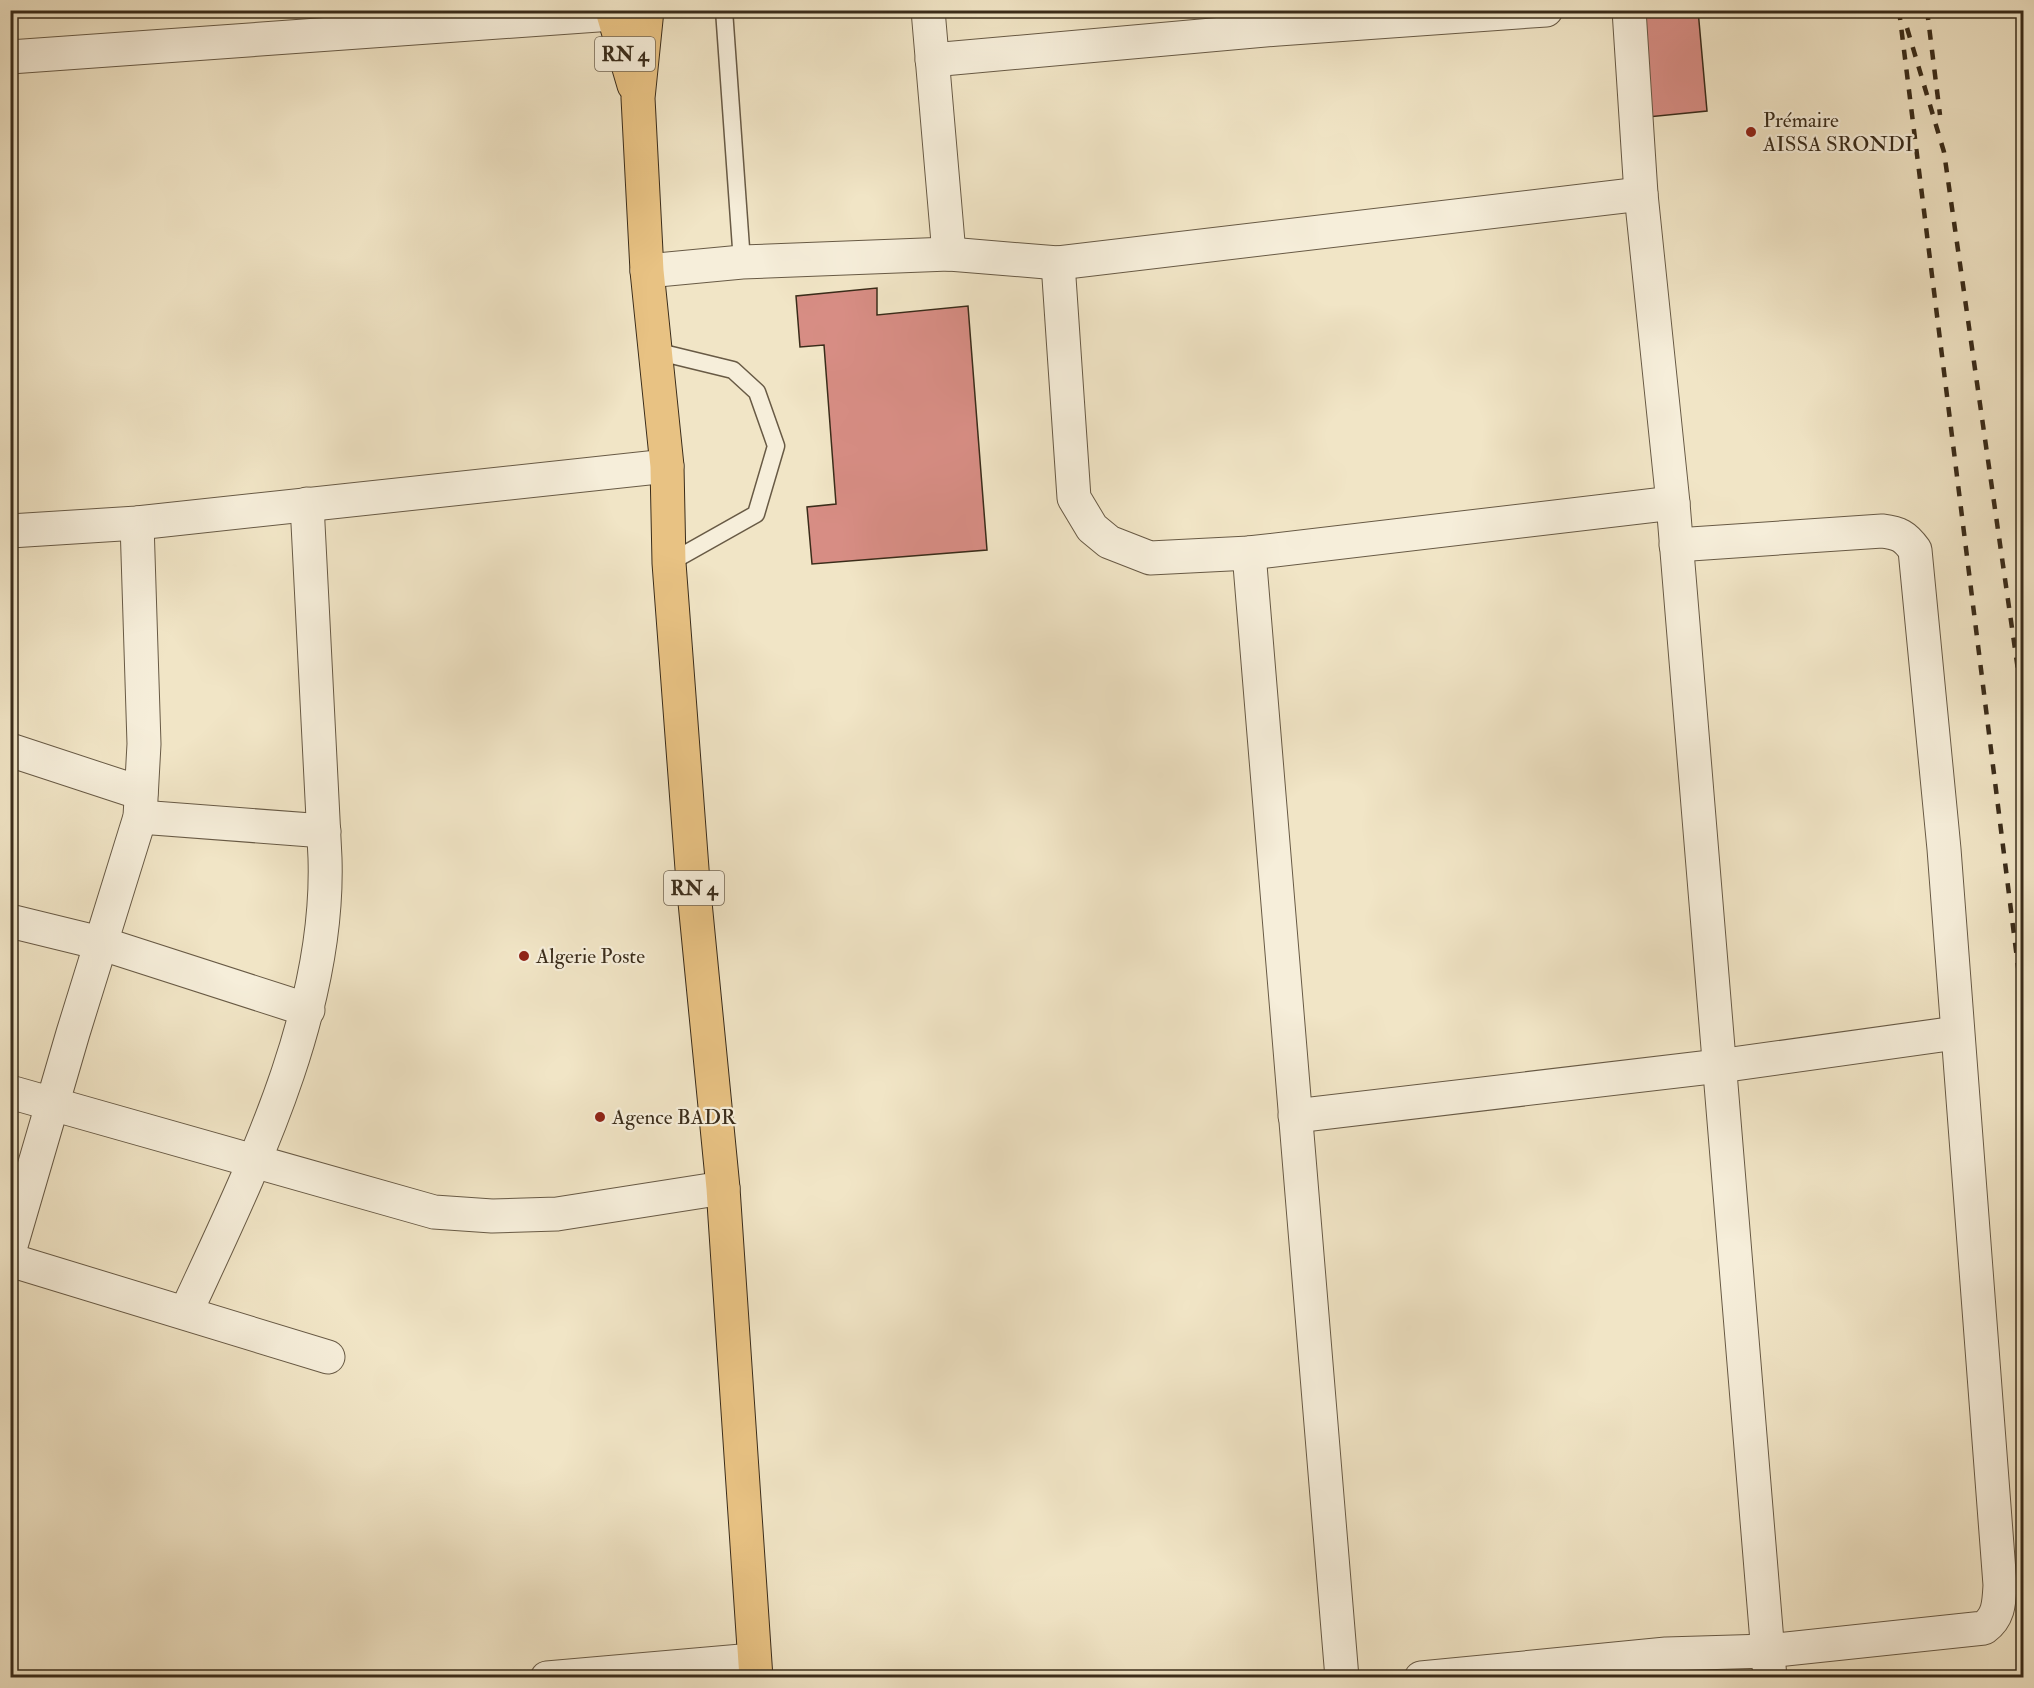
<svg xmlns="http://www.w3.org/2000/svg" width="2034" height="1688" font-family="'IM FELL Double Pica',serif">
<style>
.building{fill:#d78d84;stroke:#3a2c1a;stroke-width:1.5}
.lines{fill:none;stroke-linecap:round;stroke-linejoin:round}
.service-casing{stroke:#685a45;stroke-width:19}
.minor-casing{stroke:#685a45;stroke-width:35}
.primary-casing{stroke:#3a2c1a;stroke-width:35}
.service{stroke:#f6eeda;stroke-width:16}
.minor{stroke:#f6eeda;stroke-width:33}
.primary{stroke:#e8c283;stroke-width:33}
.rail{stroke:#3a2c1a;stroke-width:4.5;stroke-dasharray:10 10;stroke-linecap:butt}
.poi-dot{fill:#8f2418;stroke:#f6eeda;stroke-width:2}
.labels{text-anchor:middle;dominant-baseline:central;stroke-width:4.5;stroke-linejoin:round;paint-order:stroke}
.shield{fill:#f6eeda;stroke:#726654;stroke-width:1.5}
.shield-label{font-size:20px;font-weight:bold;fill:#3a2c1a}
.poi-label{font-size:21px;fill:#3a2c1a;stroke:#f6eeda;text-anchor:start}
</style>
<rect width="100%" height="100%" fill="#f1e5c6"/>
<filter id="stains"><feTurbulence type="fractalNoise" baseFrequency=".00333" numOctaves="4"/><feColorMatrix values="0 0 0 0 .2 0 0 0 0 .09 0 0 0 0 .02 0 0 0 .5 -.17"/></filter>
<radialGradient id="worn" r=".72"><stop offset=".6" stop-color="#630" stop-opacity="0"/><stop offset="1" stop-color="#630" stop-opacity=".3"/></radialGradient>
<g class="building">
<polygon points="1637,10 1698,10 1707,111 1648,117"/>
<polygon points="877,288 877,315 968,306 987,550 812,564 807,507 836,504 824,345 800,347 796,296"/>
</g>
<g class="lines">
<g class="service-casing">
<g id="service">
<polyline points="724,10 742,262"/>
<polyline points="655,351 733,370 757,392 776,446 756,514 669,563"/>
</g>
</g>
<g class="minor-casing">
<g id="minor">
<polyline points="928,10 949,254"/>
<polyline points="1629,10 1641,194 1673,503 1770,1678"/>
<polyline points="10,57 612,14"/>
<polyline points="932,60 1278,29 1546,10"/>
<polyline points="1058,263 1074,498 1092,528 1109,542 1150,558 1249,553 1673,503"/>
<polyline points="647,271 742,262 949,254 1058,263 1641,194"/>
<polyline points="10,531 137,523 667,466"/>
<polyline points="1249,553 1342,1678"/>
<polyline points="10,750 141,793"/>
<polyline points="140,817 324,831"/>
<polyline points="10,921 100,943 308,1010"/>
<polyline points="10,1092 434,1212 492,1216 557,1214 723,1188"/>
<polyline points="1295,1116 1719,1066 1956,1033"/>
<polyline points="10,1249 73,1033 140,817 144,744 137,523"/>
<polyline points="10,1260 328,1357"/>
<path d="M186 1312C250 1173 330 1015 325 858L307 504"/>
<polyline points="547,1678 753,1660"/>
<path d="M1421 1678 1666 1654 1767 1651 1984 1628C1999 1617 1999 1603 2000 1585L1944 849 1915 550C1905 536 1899 533 1882 531L1676 545"/>
</g>
</g>
<g class="primary-casing">
<g id="primary">
<polyline points="612,10 634,85"/>
<polyline points="647,10 638,98 647,271 667,466 669,563 693,882 723,1188 756,1678"/>
</g>
</g>
<use href="#service" class="service"/>
<use href="#minor" class="minor"/>
<use href="#primary" class="primary"/>
<g class="rail">
<polyline points="1899,10 2024,1015"/>
<polyline points="1927,10 1940,115"/>
<polyline points="1907,28 1944,152 2024,712"/>
</g>
</g>
<g class="poi-dot">
<circle cx="1751" cy="132" r="6"/>
<circle cx="524" cy="956" r="6"/>
<circle cx="600" cy="1117" r="6"/>
</g>
<g class="labels">
<g class="shield">
<rect x="595" y="37" width="60" height="34" rx="4.5"/>
<rect x="664" y="871" width="60" height="34" rx="4.5"/>
</g>
<g class="shield-label">
<text x="625" y="54">RN 4</text>
<text x="694" y="888">RN 4</text>
</g>
<g class="poi-label">
<text x="1763" y="120">Prémaire<tspan x="1763" dy="24">AISSA SRONDI</tspan></text>
<text x="536" y="956">Algerie Poste</text>
<text x="612" y="1117">Agence BADR</text>
</g>
</g>
<rect width="2034" height="1688" fill="none" stroke="#f1e5c6" stroke-width="36"/>
<rect x="12" y="12" width="2010" height="1664" fill="none" stroke="#3a2c1a" stroke-width="3"/>
<rect x="18" y="18" width="1998" height="1652" fill="none" stroke="#3a2c1a" stroke-width="1.5"/>
<rect width="100%" height="100%" filter="url(#stains)"/>
<rect width="100%" height="100%" fill="url(#worn)"/>
</svg>
